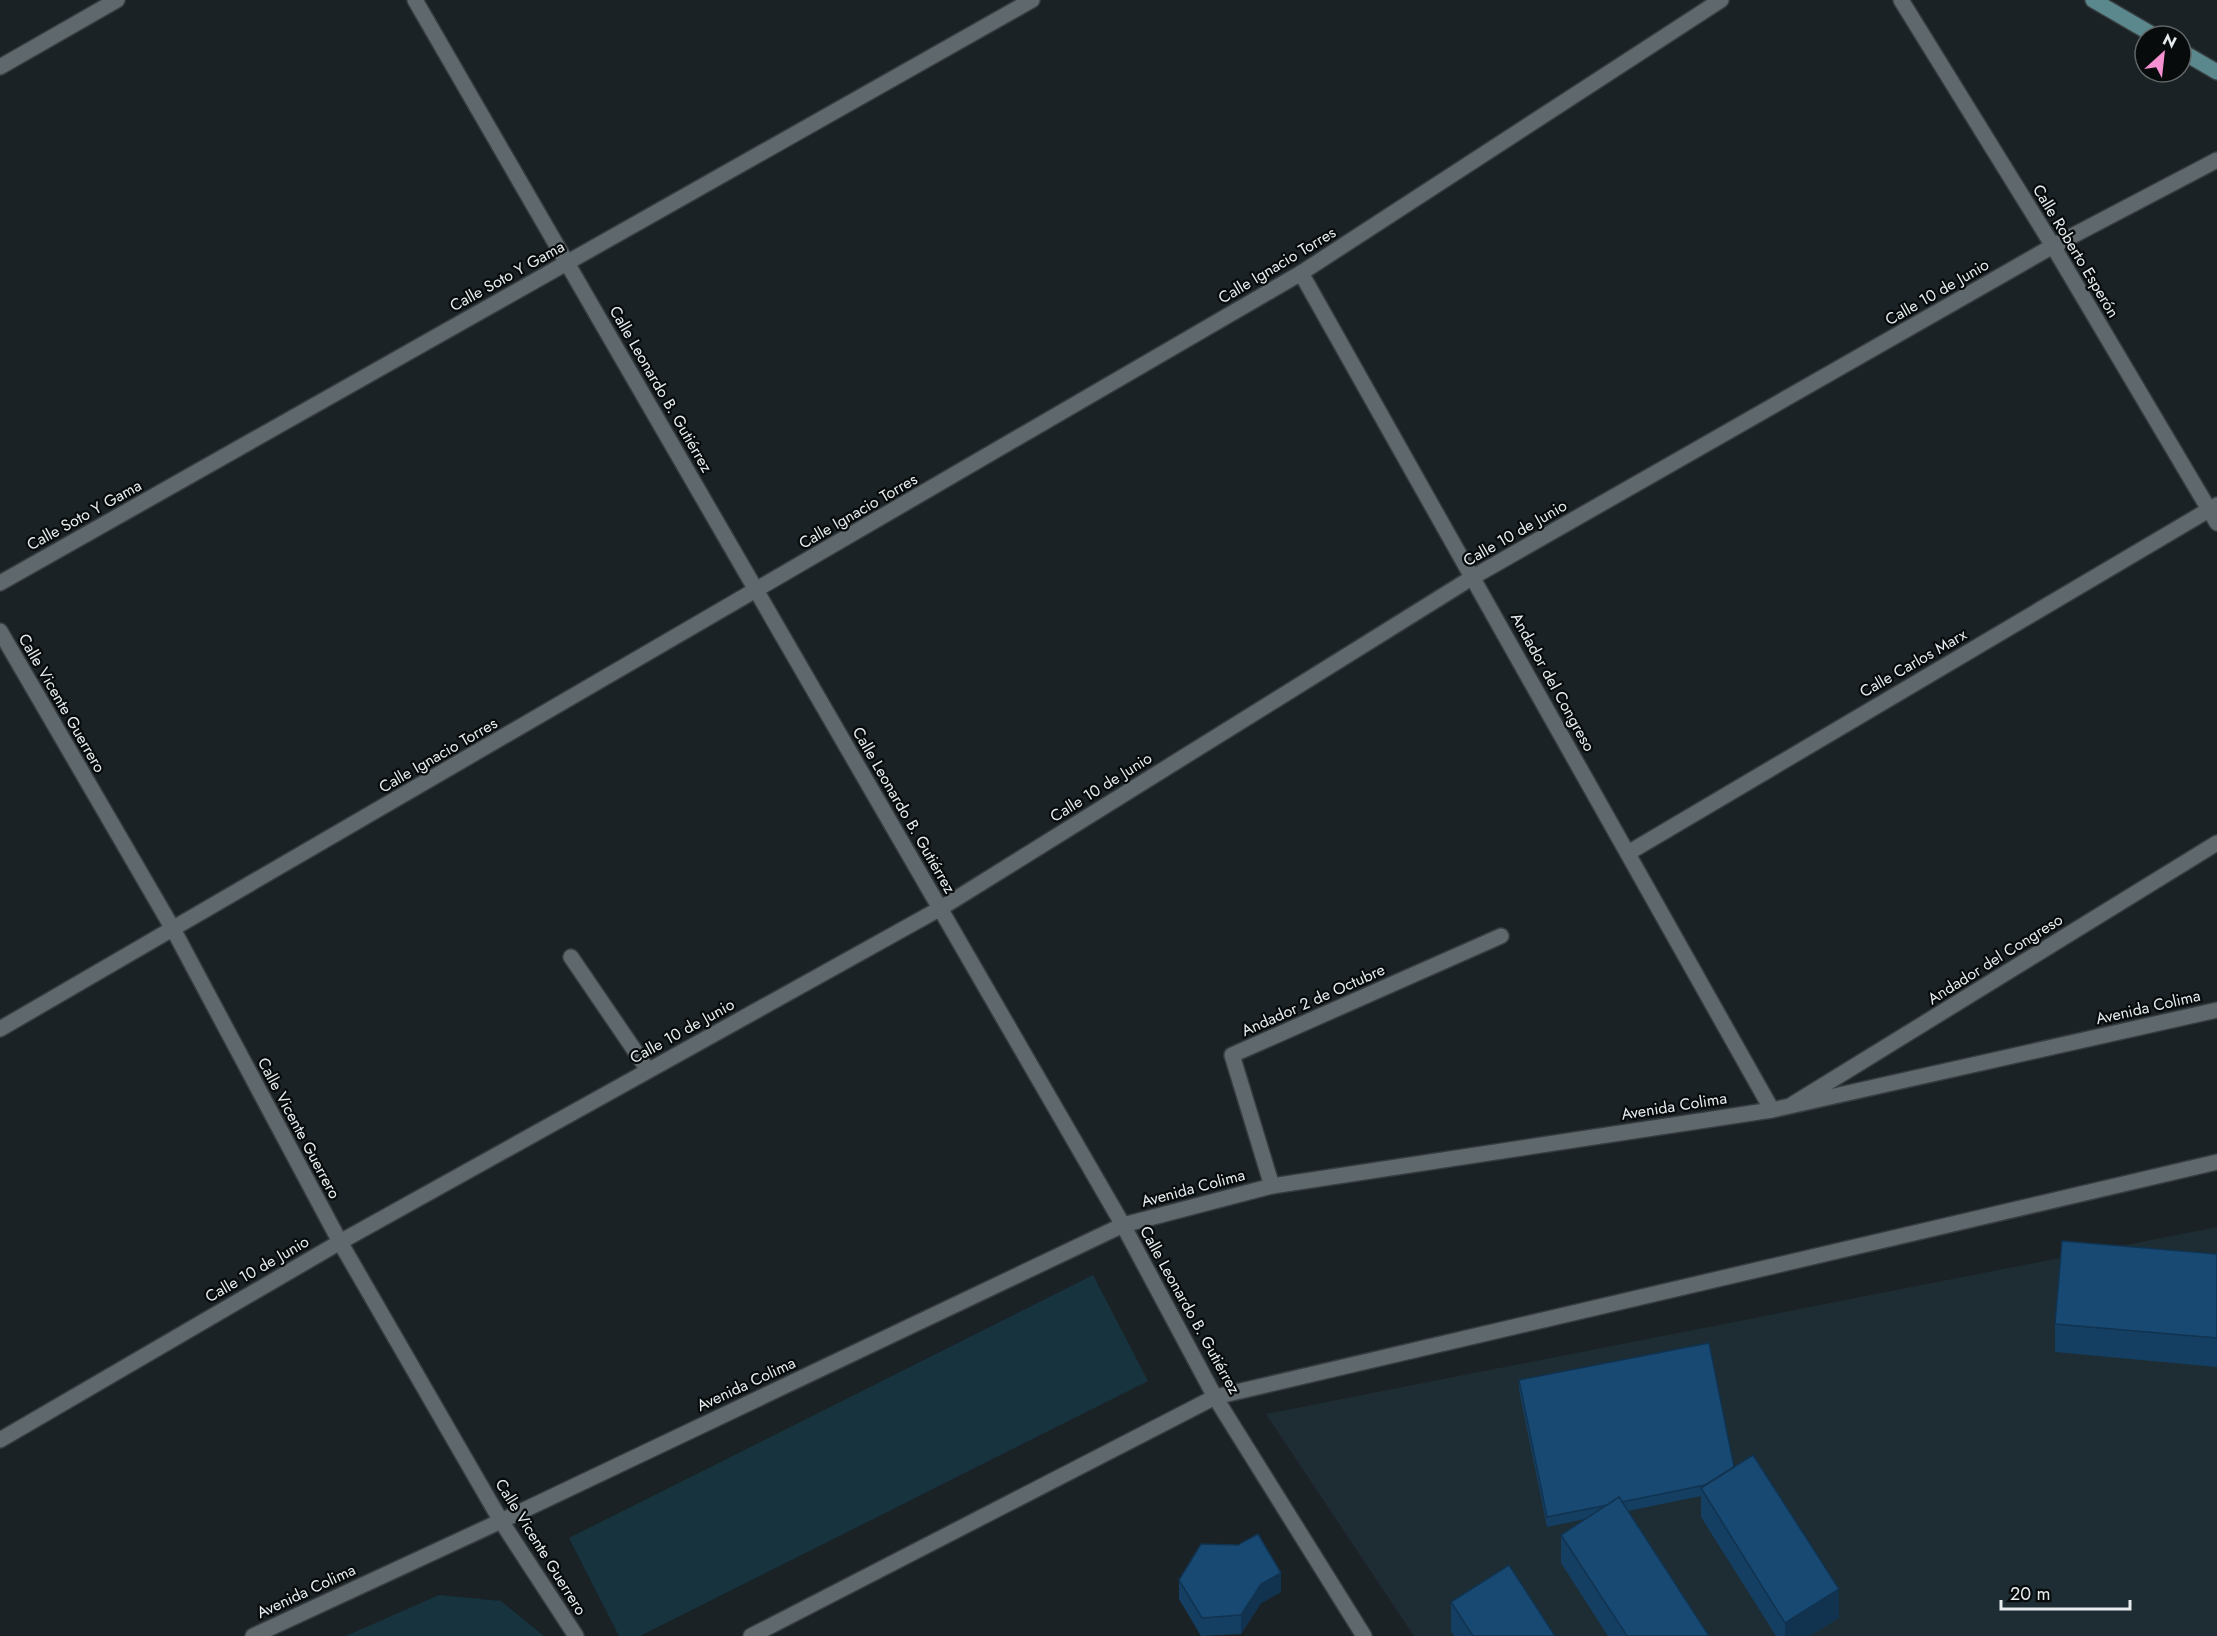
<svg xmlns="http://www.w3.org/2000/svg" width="2217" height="1636" font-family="Jost,sans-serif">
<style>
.built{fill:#1e2d33}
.green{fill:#16333e}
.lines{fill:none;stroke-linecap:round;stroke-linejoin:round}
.minor-casing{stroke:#363c3f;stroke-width:18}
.tertiary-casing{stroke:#363c3f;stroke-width:18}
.secondary-casing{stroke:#363c3f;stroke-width:18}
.minor{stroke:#5f686c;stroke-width:15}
.tertiary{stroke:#5f686c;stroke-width:15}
.secondary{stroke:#5a888d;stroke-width:15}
.wall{fill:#153f62}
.shaded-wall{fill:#113350}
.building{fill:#184972;stroke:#113350;stroke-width:1.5}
.labels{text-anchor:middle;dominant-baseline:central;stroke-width:4.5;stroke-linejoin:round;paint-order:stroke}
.street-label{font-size:16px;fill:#e6ecee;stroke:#070b0c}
</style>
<rect width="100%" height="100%" fill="#1a2225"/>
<polygon class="built" points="2217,1227 2217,1636 1414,1636 1266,1414"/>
<g class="green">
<polygon points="1093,1275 1148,1381 640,1636 619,1636 569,1538"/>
<polygon points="439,1595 501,1601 544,1636 346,1636"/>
</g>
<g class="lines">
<g class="minor-casing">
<g id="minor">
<polyline points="415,0 1123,1225 1215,1397 1364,1636"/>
<polyline points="1901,0 2053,246 2217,523"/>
<polyline points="0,67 117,0"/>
<polyline points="1301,273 1772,1110"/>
<polyline points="0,583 1032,0"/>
<polyline points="0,631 173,929 340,1242 501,1521 576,1636"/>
<polyline points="1628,853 2217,505"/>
<polyline points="571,957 648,1070"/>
<polyline points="0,1029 1301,273 1721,0"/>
<polyline points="1793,1104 2217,843"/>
<polyline points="1272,1186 1232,1055 1501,936"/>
<polyline points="0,1440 340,1242 941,908 1473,577 2053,246 2217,160"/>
</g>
</g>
<g class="tertiary-casing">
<g id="tertiary">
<polyline points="253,1636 501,1521 1123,1225 1272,1186 1772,1110 2217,1010"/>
<polyline points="751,1636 1215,1397 2217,1162"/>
</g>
</g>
<g class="secondary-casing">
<g id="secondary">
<polyline points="2093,0 2155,36"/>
<polyline points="2181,51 2217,72"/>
</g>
</g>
<use href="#minor" class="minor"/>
<use href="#tertiary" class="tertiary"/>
<use href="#secondary" class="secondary"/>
</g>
<g class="wall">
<polygon points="2217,1254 2217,1367 2055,1352 2055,1324"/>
<polygon points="1519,1380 1734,1467 1839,1618 1809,1636 1776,1636 1701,1517 1701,1496 1628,1511 1709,1636 1608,1636 1561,1563 1561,1535 1585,1519 1547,1527 1519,1390"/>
<polygon points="1179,1580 1281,1592 1261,1603 1241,1634 1201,1636 1179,1599"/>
<polygon points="1451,1602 1555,1636 1454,1636 1451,1631"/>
</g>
<g class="shaded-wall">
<polygon points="1281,1573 1281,1592 1261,1603 1241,1634 1241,1615 1261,1584"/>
<polygon points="1839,1589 1839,1618 1809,1636 1785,1636 1785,1623"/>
</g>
<g class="building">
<polygon points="2062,1241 2217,1254 2217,1338 2055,1324"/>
<polygon points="1709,1343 1734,1467 1705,1485 1622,1502 1619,1497 1607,1505 1547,1517 1519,1380"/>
<polygon points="1753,1455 1839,1589 1785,1623 1701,1488"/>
<polygon points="1619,1497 1709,1636 1627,1636 1561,1535"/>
<polygon points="1258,1534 1281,1573 1261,1584 1241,1615 1202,1618 1179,1580 1201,1544 1238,1545"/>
<polygon points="1509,1565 1555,1636 1473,1636 1451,1602"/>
</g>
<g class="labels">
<g class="street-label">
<text transform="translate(2076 251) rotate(59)">Calle Roberto Esperón</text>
<text transform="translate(1277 265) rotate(-31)">Calle Ignacio Torres</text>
<text transform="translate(507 276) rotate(-29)">Calle Soto Y Gama</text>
<text transform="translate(1937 292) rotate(-30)">Calle 10 de Junio</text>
<text transform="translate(661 389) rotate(60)">Calle Leonardo B. Gutiérrez</text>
<text transform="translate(858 511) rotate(-30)">Calle Ignacio Torres</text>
<text transform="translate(84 515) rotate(-29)">Calle Soto Y Gama</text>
<text transform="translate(1515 533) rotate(-30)">Calle 10 de Junio</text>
<text transform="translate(1913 663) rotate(-30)">Calle Carlos Marx</text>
<text transform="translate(1553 682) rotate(61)">Andador del Congreso</text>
<text transform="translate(62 703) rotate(60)">Calle Vicente Guerrero</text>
<text transform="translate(438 755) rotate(-30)">Calle Ignacio Torres</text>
<text transform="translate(1101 787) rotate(-32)">Calle 10 de Junio</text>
<text transform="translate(904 810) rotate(60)">Calle Leonardo B. Gutiérrez</text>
<text transform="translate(1995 959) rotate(-32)">Andador del Congreso</text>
<text transform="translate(1313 1000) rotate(-24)">Andador 2 de Octubre</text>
<text transform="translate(2148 1007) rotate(-13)">Avenida Colima</text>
<text transform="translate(682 1031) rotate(-29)">Calle 10 de Junio</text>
<text transform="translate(1674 1106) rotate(-9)">Avenida Colima</text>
<text transform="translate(299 1128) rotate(62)">Calle Vicente Guerrero</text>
<text transform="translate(1193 1188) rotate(-15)">Avenida Colima</text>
<text transform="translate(257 1269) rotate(-30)">Calle 10 de Junio</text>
<text transform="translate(1190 1310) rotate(61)">Calle Leonardo B. Gutiérrez</text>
<text transform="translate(746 1384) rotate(-25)">Avenida Colima</text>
<text transform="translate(541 1547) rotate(58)">Calle Vicente Guerrero</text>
<text transform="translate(306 1591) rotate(-25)">Avenida Colima</text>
</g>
</g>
<g transform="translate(2163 54) rotate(27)"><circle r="28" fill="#070b0c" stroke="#606566" stroke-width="1.5"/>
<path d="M0-4.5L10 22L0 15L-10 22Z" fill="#f590d1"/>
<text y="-9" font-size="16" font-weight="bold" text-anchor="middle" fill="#e6ecee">N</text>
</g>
<path d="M2001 1600v9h129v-9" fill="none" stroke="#e6ecee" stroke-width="3"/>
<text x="2010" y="1600" font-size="18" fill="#e6ecee" stroke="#070b0c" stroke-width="4.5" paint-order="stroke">20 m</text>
</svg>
